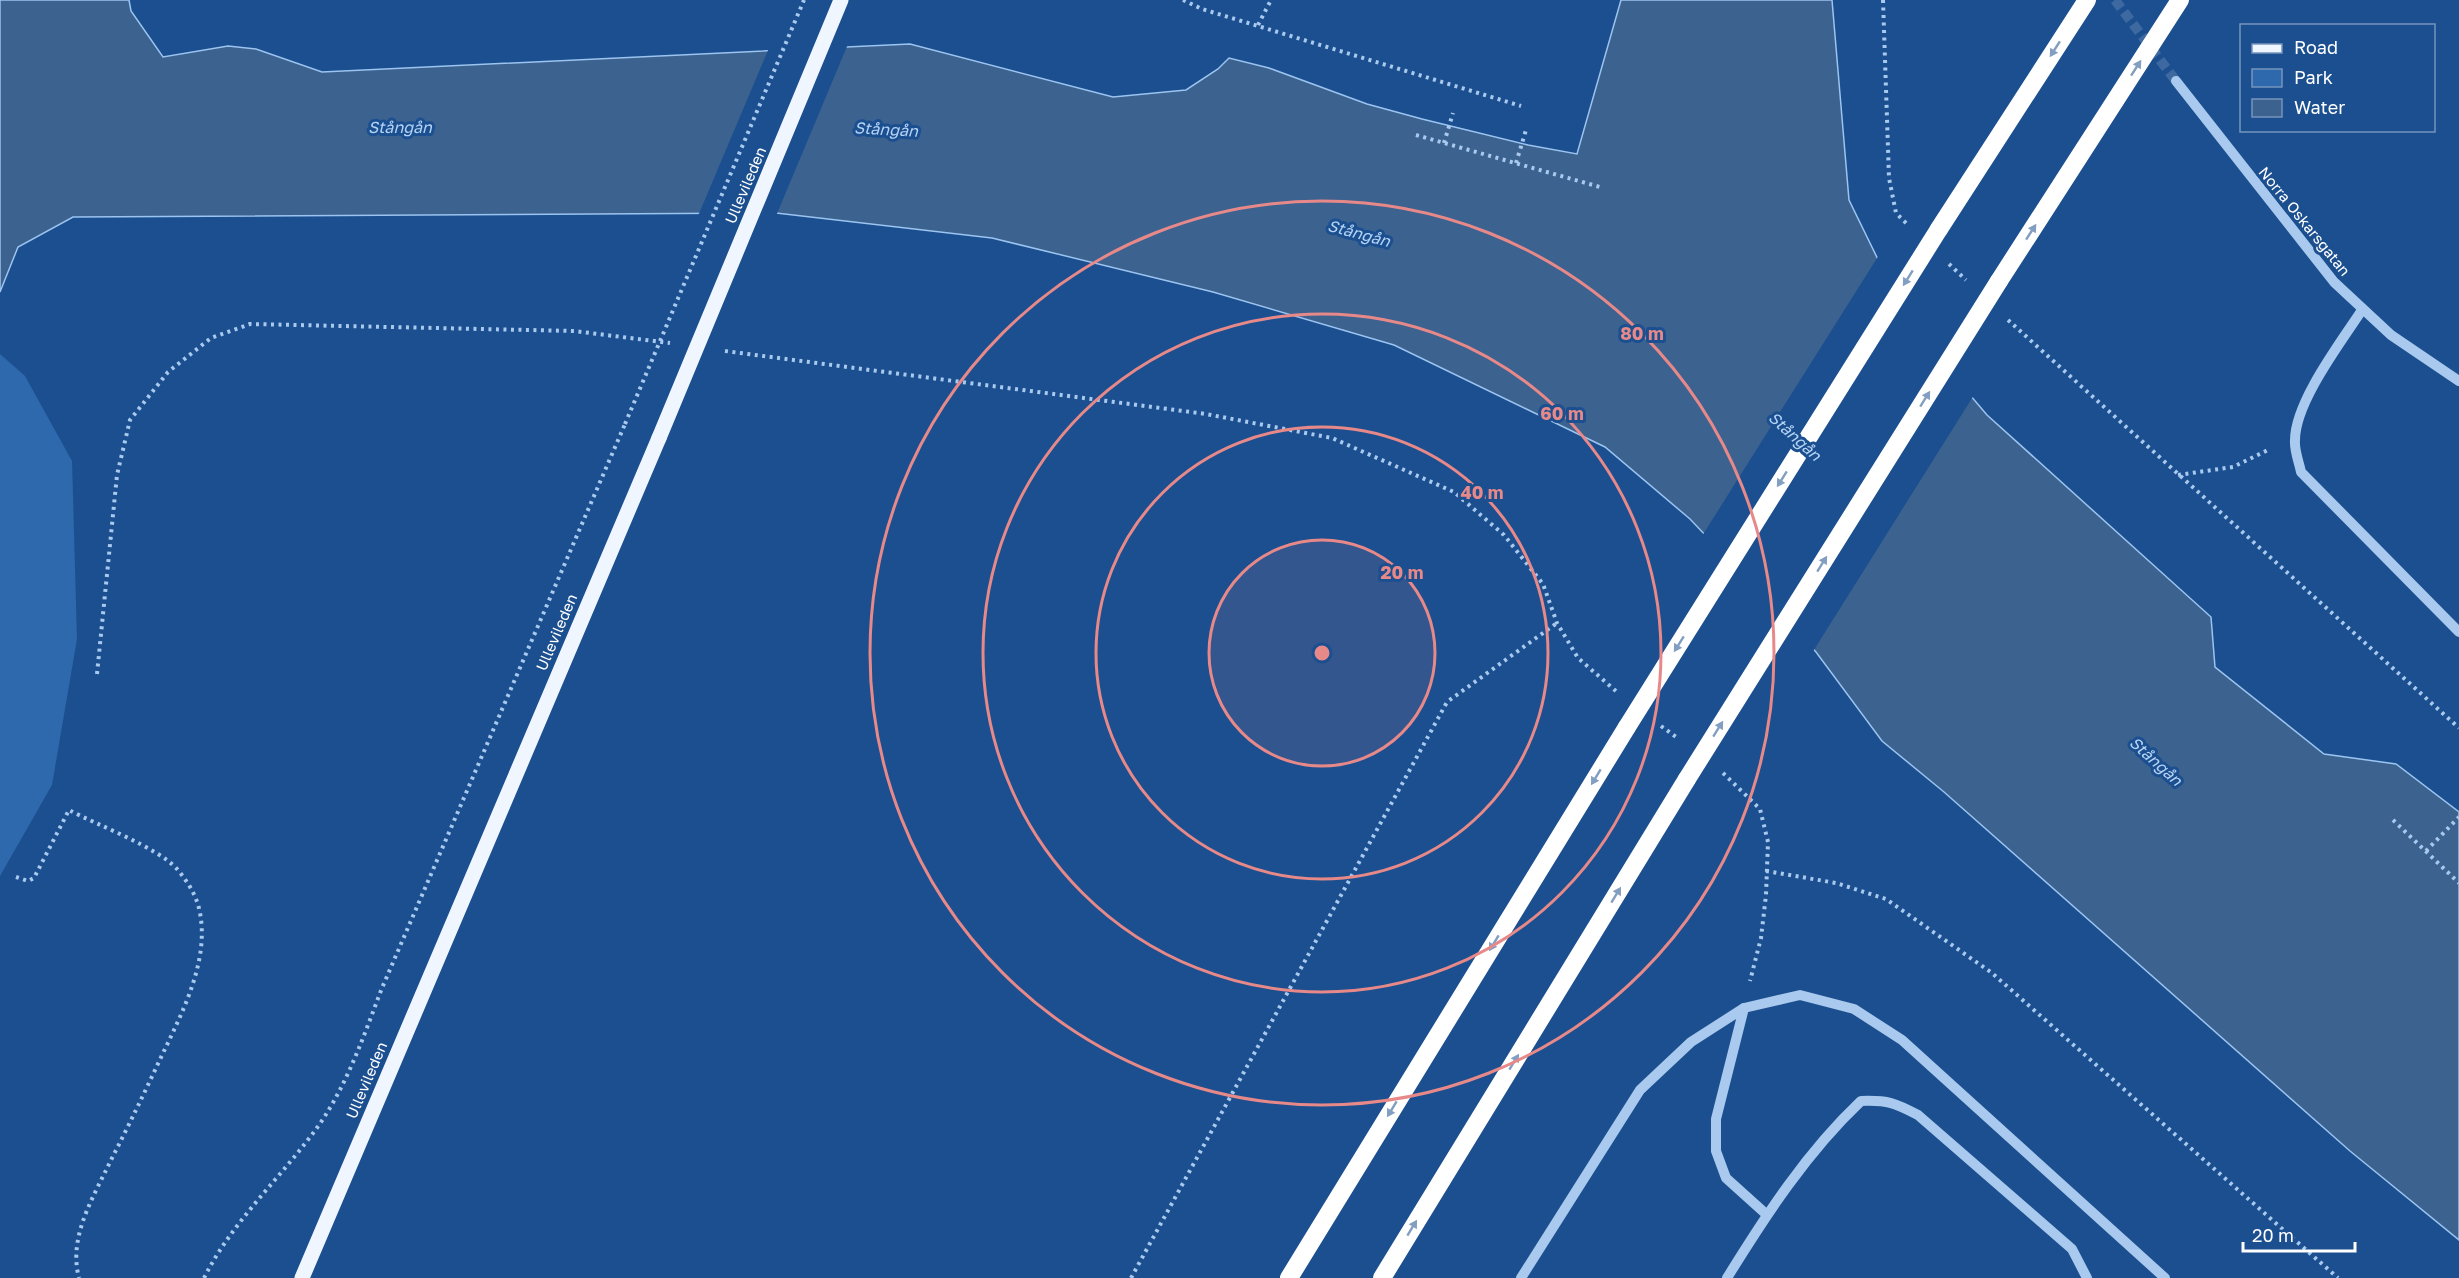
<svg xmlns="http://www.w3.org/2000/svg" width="2459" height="1278" font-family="'Golos Text',sans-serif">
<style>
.green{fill:#2e69ad}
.water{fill:#3c6290;stroke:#9cc4f0;stroke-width:1.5}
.pier{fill:#1b4f8f}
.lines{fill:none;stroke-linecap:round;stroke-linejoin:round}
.minor-tunnel{stroke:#3d69a0;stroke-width:10;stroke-dasharray:10 5;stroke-linecap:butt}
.path{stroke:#a9c9ee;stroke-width:4;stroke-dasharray:3 4.5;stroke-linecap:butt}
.minor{stroke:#a9c9ee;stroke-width:10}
.major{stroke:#f0f6ff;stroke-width:15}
.highway{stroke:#fff;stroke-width:18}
.path-bridge{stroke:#a9c9ee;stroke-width:4;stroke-dasharray:3 4.5;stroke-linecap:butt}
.major-bridge{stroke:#f0f6ff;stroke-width:15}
.highway-bridge{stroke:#fff;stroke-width:18}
.oneway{fill:#829ec1}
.ring{fill:none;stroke:#e88989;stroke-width:3}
.labels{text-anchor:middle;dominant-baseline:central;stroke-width:6;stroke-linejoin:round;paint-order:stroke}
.street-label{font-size:15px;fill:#fff;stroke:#1b4f8f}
.water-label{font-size:16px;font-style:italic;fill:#b5d3f5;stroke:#1b4f8f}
.centre{fill:#e88989;stroke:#1b4f8f;stroke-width:3}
.ring-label{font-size:18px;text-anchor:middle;font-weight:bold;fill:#e88989;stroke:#1b4f8f;stroke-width:6;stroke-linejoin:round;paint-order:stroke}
</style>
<rect width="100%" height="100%" fill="#1b4f8f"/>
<polygon class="green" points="0,354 25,376 72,461 77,639 52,785 0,876"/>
<polygon class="water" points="0,0 129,0 131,11 163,57 228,46 256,49 322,72 910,44 1113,97 1186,90 1218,69 1229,58 1269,68 1367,104 1422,119 1528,145 1577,154 1621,0 1832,0 1849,200 1909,323 1987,415 2211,617 2215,667 2324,754 2396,764 2459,812 2459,1240 2350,1151 1944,792 1882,741 1816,652 1690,519 1605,447 1394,345 1213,292 992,238 776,213 73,217 18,247 0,292"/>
<g class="pier">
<polygon points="848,44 776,216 698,216 769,48"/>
<polygon points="1879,255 1911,321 1974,395 1812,653 1702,536"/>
</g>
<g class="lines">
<polyline class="minor-tunnel" points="2115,0 2176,81"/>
<g class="path">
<polyline points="1183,0 1202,9 1521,106"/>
<polyline points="1883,0 1889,178 1896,213 1909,226"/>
<polyline points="1258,25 1271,0"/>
<polyline points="1416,135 1600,187"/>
<polyline points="1444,143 1453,113"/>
<polyline points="1516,163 1526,130"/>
<polyline points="1949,264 1966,280"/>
<polyline points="2008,320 2459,728"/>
<polyline points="725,351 1206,414 1332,438 1454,492 1504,535 1543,584 1557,623 1578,658 1617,692"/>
<polyline points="2178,475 2233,467 2270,449"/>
<polyline points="97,674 117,475 130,420 168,372 211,338 250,324 574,331 670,343"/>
<polyline points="1661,726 1679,739"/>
<polyline points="1723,773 1760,809 1768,842 1766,895 1761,938 1750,981"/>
<polyline points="2393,820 2459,883"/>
<polyline points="2426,851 2459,817"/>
<polyline points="1766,871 1836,883 1886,899 1992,973 2338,1278"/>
<path d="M16 877 28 881 34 878 69 810C97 825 157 847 177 869 188 882 197 896 200 913 210 966 177 1022 156 1068 141 1100 126 1131 110 1162 93 1198 68 1237 79 1278"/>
<path d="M204 1278C233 1220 282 1177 319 1125 348 1083 364 1035 382 988L625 424"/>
<polyline points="1131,1278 1447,702 1557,623"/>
</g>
<g class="minor">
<polyline points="2176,81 2334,282 2391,335 2459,381"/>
<path d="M2362 310C2341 342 2295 402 2295 440 2294 450 2299 462 2301 472L2459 632"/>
<polyline points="1744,1008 1716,1119 1716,1151 1726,1178 1766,1214"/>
<polyline points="1521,1278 1640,1090 1691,1042 1744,1008 1800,995 1854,1009 1902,1040 2165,1278"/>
<path d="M1727 1278C1766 1215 1807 1152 1861 1101 1888 1100 1895 1103 1918 1115L2072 1249 2087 1278"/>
</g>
<polyline class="major" points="302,1278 659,438"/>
<g class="highway">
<polyline points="1939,229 2087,0"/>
<polyline points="1999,281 2180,0"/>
<polyline points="1289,1278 1627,727"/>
<polyline points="1382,1278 1687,779"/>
</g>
<polyline class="path-bridge" points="625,424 804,0"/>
<polyline class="major-bridge" points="659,438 841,0"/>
<g class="highway-bridge">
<polyline points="1627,727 1939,229"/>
<polyline points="1687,779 1999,281"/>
</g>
</g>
<defs><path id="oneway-solid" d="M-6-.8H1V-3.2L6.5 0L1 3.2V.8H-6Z" transform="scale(1.5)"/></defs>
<g class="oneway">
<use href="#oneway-solid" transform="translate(2055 49) rotate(123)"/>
<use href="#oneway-solid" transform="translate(2136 68) rotate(-57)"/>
<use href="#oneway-solid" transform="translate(2031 232) rotate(-57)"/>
<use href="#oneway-solid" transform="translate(1908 278) rotate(122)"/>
<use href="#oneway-solid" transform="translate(1925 399) rotate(-58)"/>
<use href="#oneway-solid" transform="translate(1782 479) rotate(122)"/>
<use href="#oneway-solid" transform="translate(1822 564) rotate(-58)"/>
<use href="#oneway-solid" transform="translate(1679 644) rotate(122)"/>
<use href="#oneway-solid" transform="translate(1718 729) rotate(-58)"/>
<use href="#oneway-solid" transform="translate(1596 777) rotate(121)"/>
<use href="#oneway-solid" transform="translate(1616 895) rotate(-59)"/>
<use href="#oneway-solid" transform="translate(1494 943) rotate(121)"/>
<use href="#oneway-solid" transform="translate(1514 1062) rotate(-59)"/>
<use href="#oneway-solid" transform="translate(1392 1109) rotate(121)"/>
<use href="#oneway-solid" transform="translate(1412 1228) rotate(-59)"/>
</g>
<circle cx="1322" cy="653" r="113" fill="#e88989" fill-opacity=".12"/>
<g class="ring">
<circle cx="1322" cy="653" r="113"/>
<circle cx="1322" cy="653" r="226"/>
<circle cx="1322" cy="653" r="339"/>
<circle cx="1322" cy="653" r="452"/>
</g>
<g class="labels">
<g class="street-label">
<text transform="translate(745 185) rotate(-67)">Ullevileden</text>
<text transform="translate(2305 221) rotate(51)">Norra Oskarsgatan</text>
<text transform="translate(556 632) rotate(-67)">Ullevileden</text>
<text transform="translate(366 1080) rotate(-67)">Ullevileden</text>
</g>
<g class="water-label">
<text x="400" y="127">Stångån</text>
<text transform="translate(886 129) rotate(3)">Stångån</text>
<text transform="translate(1359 233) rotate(15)">Stångån</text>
<text transform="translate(1795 436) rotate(42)">Stångån</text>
<text transform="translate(2156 761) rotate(42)">Stångån</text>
</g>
</g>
<circle cx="1322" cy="653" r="9" class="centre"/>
<g class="ring-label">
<text x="1642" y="340">80 m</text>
<text x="1562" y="420">60 m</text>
<text x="1482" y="499">40 m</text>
<text x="1402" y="579">20 m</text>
</g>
<rect x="2240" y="24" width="195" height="108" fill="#1b4f8f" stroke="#7695bc" stroke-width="1.5"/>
<rect x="2252" y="44" width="30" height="9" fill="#f0f6ff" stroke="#7695bc" stroke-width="1.5"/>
<text x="2294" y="54" font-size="18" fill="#ffffff">Road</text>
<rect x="2252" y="69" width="30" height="18" fill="#2e69ad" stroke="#7695bc" stroke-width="1.5"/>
<text x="2294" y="84" font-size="18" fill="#ffffff">Park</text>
<rect x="2252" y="99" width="30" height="18" fill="#3c6290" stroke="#7695bc" stroke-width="1.5"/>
<text x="2294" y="114" font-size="18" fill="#ffffff">Water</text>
<path d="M2243 1242v9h112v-9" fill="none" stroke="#ffffff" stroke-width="3"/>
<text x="2252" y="1242" font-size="18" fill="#ffffff" stroke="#1b4f8f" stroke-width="4.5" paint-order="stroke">20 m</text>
</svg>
